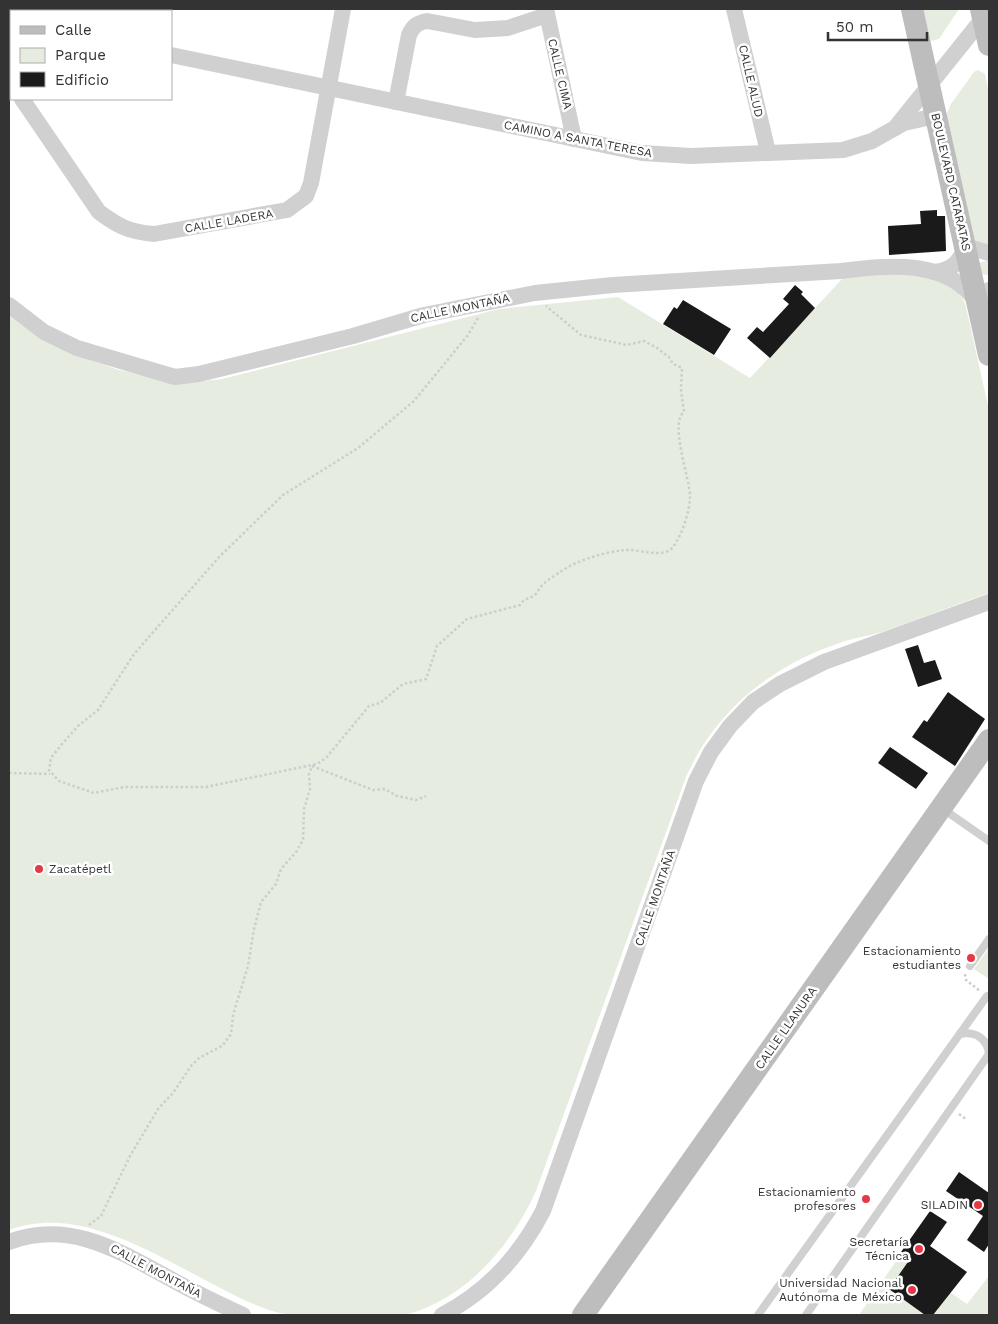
<svg xmlns="http://www.w3.org/2000/svg" width="998" height="1324" font-family="'Work Sans',sans-serif">
<style>
.green{fill:#e6ecdf}
.building{fill:#1a1a1a}
.lines{fill:none;stroke-linecap:round;stroke-linejoin:round}
.path{stroke:#cdcdcd;stroke-width:2.5;stroke-dasharray:2.5 2.5;stroke-linecap:butt}
.lane{stroke:#d0d0d0;stroke-width:8}
.street{stroke:#d0d0d0;stroke-width:16}
.secondary{stroke:#bdbdbd;stroke-width:22}
.poi-dot{fill:#e63946;stroke:#fff;stroke-width:2}
.labels{text-anchor:middle;dominant-baseline:central;stroke-width:5;stroke-linejoin:round;paint-order:stroke}
.street-label{font-size:12px;fill:#333;stroke:#fff}
.poi-label{font-size:12px;fill:#333;stroke:#fff;text-anchor:end}
</style>
<rect width="100%" height="100%" fill="#fff"/>
<g class="green">
<polygon points="920,9 959,9 939,39 930,41"/>
<polygon points="978,70 985,74 989,94 989,246 969,239 946,115 951,104 974,72"/>
<polygon points="989,260 989,275 981,274 978,263"/>
<path d="M900 274C924 277 953 277 965 303L989 410V593C953 605 918 620 882 632 870 636 857 637 845 641 774 664 716 709 686 777L536 1191C511 1246 466 1299 405 1315 388 1319 359 1315 341 1315 315 1315 290 1318 266 1309 188 1280 94 1198 9 1230V315L78 356 119 370 184 383 222 379 499 309 618 297 750 378 842 279 870 275Z"/>
<polygon points="989,948 989,979 974,969"/>
<polygon points="899,1257 967,1304 989,1276 989,1315 859,1315"/>
</g>
<g class="building">
<polygon points="937,210 937,216 945,216 946,251 889,255 888,226 921,224 920,211"/>
<polygon points="795,285 803,292 801,294 815,308 770,358 747,338 757,327 763,332 789,304 783,299"/>
<polygon points="683,300 731,329 714,355 663,324 674,307 677,309"/>
<polygon points="918,645 924,663 935,660 942,679 918,687 905,649"/>
<polygon points="948,692 985,719 955,766 912,737 924,720 927,722"/>
<polygon points="890,747 928,773 916,789 878,763"/>
<polygon points="959,1172 989,1193 989,1244 984,1252 967,1240 983,1216 946,1191"/>
<polygon points="930,1211 947,1222 930,1246 967,1272 933,1315 925,1315 889,1289 910,1259 901,1252"/>
</g>
<g class="lines">
<g class="path">
<path d="M478 318 468 335 414 401 358 448 283 495 220 556 134 654 98 710 78 726 62 744 51 758 49 770 59 781 94 793 124 787H206L317 764 326 758 369 706 380 703 403 684 426 679 437 646 467 619 520 605C524 598 530 599 535 595 537 593 538 591 539 589 543 583 554 576 560 572 577 560 605 552 625 550 639 549 664 559 673 547 682 535 690 511 690 496 690 479 669 423 684 412L681 390 682 368 673 364 669 357 657 348 644 341 627 345 581 335 546 306"/>
<polyline points="9,773 50,774"/>
<polyline points="965,974 966,980 980,991"/>
<polyline points="959,1114 966,1119"/>
<polyline points="89,1225 101,1216 130,1156 158,1109 173,1093 191,1066 199,1058 222,1046 231,1034 233,1015 248,966 254,929 261,902 276,884 281,869 296,852 303,840 304,809 310,789 309,774 312,766 373,790 385,789 397,796 416,800 426,796"/>
</g>
<g class="lane">
<polyline points="943,809 989,841"/>
<polyline points="970,966 989,939"/>
<path d="M960 1034C976 1031 988 1039 989 1055"/>
<polyline points="758,1315 987,996 989,996"/>
<polyline points="806,1315 989,1054"/>
</g>
<g class="street">
<polyline points="546,9 574,139"/>
<polyline points="734,9 768,152"/>
<polyline points="171,55 642,153 691,156 843,150 872,141 895,128 988,12"/>
<polyline points="9,62 11,61"/>
<polyline points="9,80 11,83"/>
<path d="M22 99 99 212C118 226 129 232 154 234L287 210 306 196 311 183 343 9"/>
<path d="M396 102 409 35C413 26 417 23 427 21L475 30 508 28 547 15"/>
<polyline points="895,128 904,123 936,116"/>
<path d="M934 272C951 271 961 262 965 246L989 253"/>
<path d="M9 305 44 332 77 348 175 377 199 374 353 336 424 315 535 293 613 285 841 271C887 265 949 258 978 304L989 290"/>
<path d="M9 1242C68 1220 116 1249 167 1277 192 1291 217 1303 243 1315"/>
<path d="M442 1315C487 1292 520 1255 543 1211L696 781 711 752 730 726 753 702 780 684 824 662 989 602"/>
</g>
<g class="secondary">
<polyline points="912,9 989,355"/>
<polyline points="981,9 989,45"/>
<polyline points="583,1315 989,740"/>
</g>
</g>
<g class="poi-dot">
<circle cx="39" cy="869" r="5"/>
<circle cx="971" cy="958" r="5"/>
<circle cx="866" cy="1199" r="5"/>
<circle cx="978" cy="1205" r="5"/>
<circle cx="919" cy="1249" r="5"/>
<circle cx="912" cy="1290" r="5"/>
</g>
<g class="labels">
<g class="street-label">
<text transform="translate(560 74) rotate(77)">CALLE CIMA</text>
<text transform="translate(751 81) rotate(77)">CALLE ALUD</text>
<text transform="translate(578 139) rotate(11)">CAMINO A SANTA TERESA</text>
<text transform="translate(951 182) rotate(77)">BOULEVARD CATARATAS</text>
<text transform="translate(229 221) rotate(-10)">CALLE LADERA</text>
<text transform="translate(460 308) rotate(-12)">CALLE MONTAÑA</text>
<text transform="translate(655 898) rotate(-71)">CALLE MONTAÑA</text>
<text transform="translate(786 1028) rotate(-55)">CALLE LLANURA</text>
<text transform="translate(156 1271) rotate(28)">CALLE MONTAÑA</text>
</g>
<g class="poi-label">
<text x="49" y="869" text-anchor="start">Zacatépetl</text>
<text x="961" y="951">Estacionamiento<tspan x="961" dy="14">estudiantes</tspan></text>
<text x="856" y="1192">Estacionamiento<tspan x="856" dy="14">profesores</tspan></text>
<text x="968" y="1205">SILADIN</text>
<text x="909" y="1242">Secretaría<tspan x="909" dy="14">Técnica</tspan></text>
<text x="902" y="1283">Universidad Nacional<tspan x="902" dy="14">Autónoma de México</tspan></text>
</g>
</g>
<rect width="998" height="1324" fill="none" stroke="#333333" stroke-width="20"/>
<rect x="10" y="10" width="162" height="90" fill="#ffffff" stroke="#adadad"/>
<rect x="20" y="26" width="25" height="8" fill="#bdbdbd" stroke="#adadad"/>
<text x="55" y="35" font-size="15" fill="#333333">Calle</text>
<rect x="20" y="48" width="25" height="15" fill="#e6ecdf" stroke="#adadad"/>
<text x="55" y="60" font-size="15" fill="#333333">Parque</text>
<rect x="20" y="72" width="25" height="15" fill="#1a1a1a" stroke="#adadad"/>
<text x="55" y="85" font-size="15" fill="#333333">Edificio</text>
<path d="M828 32v8h99v-8" fill="none" stroke="#333333" stroke-width="2.5"/>
<text x="836" y="32" font-size="15" fill="#333333" stroke="#ffffff" stroke-width="4" paint-order="stroke">50 m</text>
</svg>
